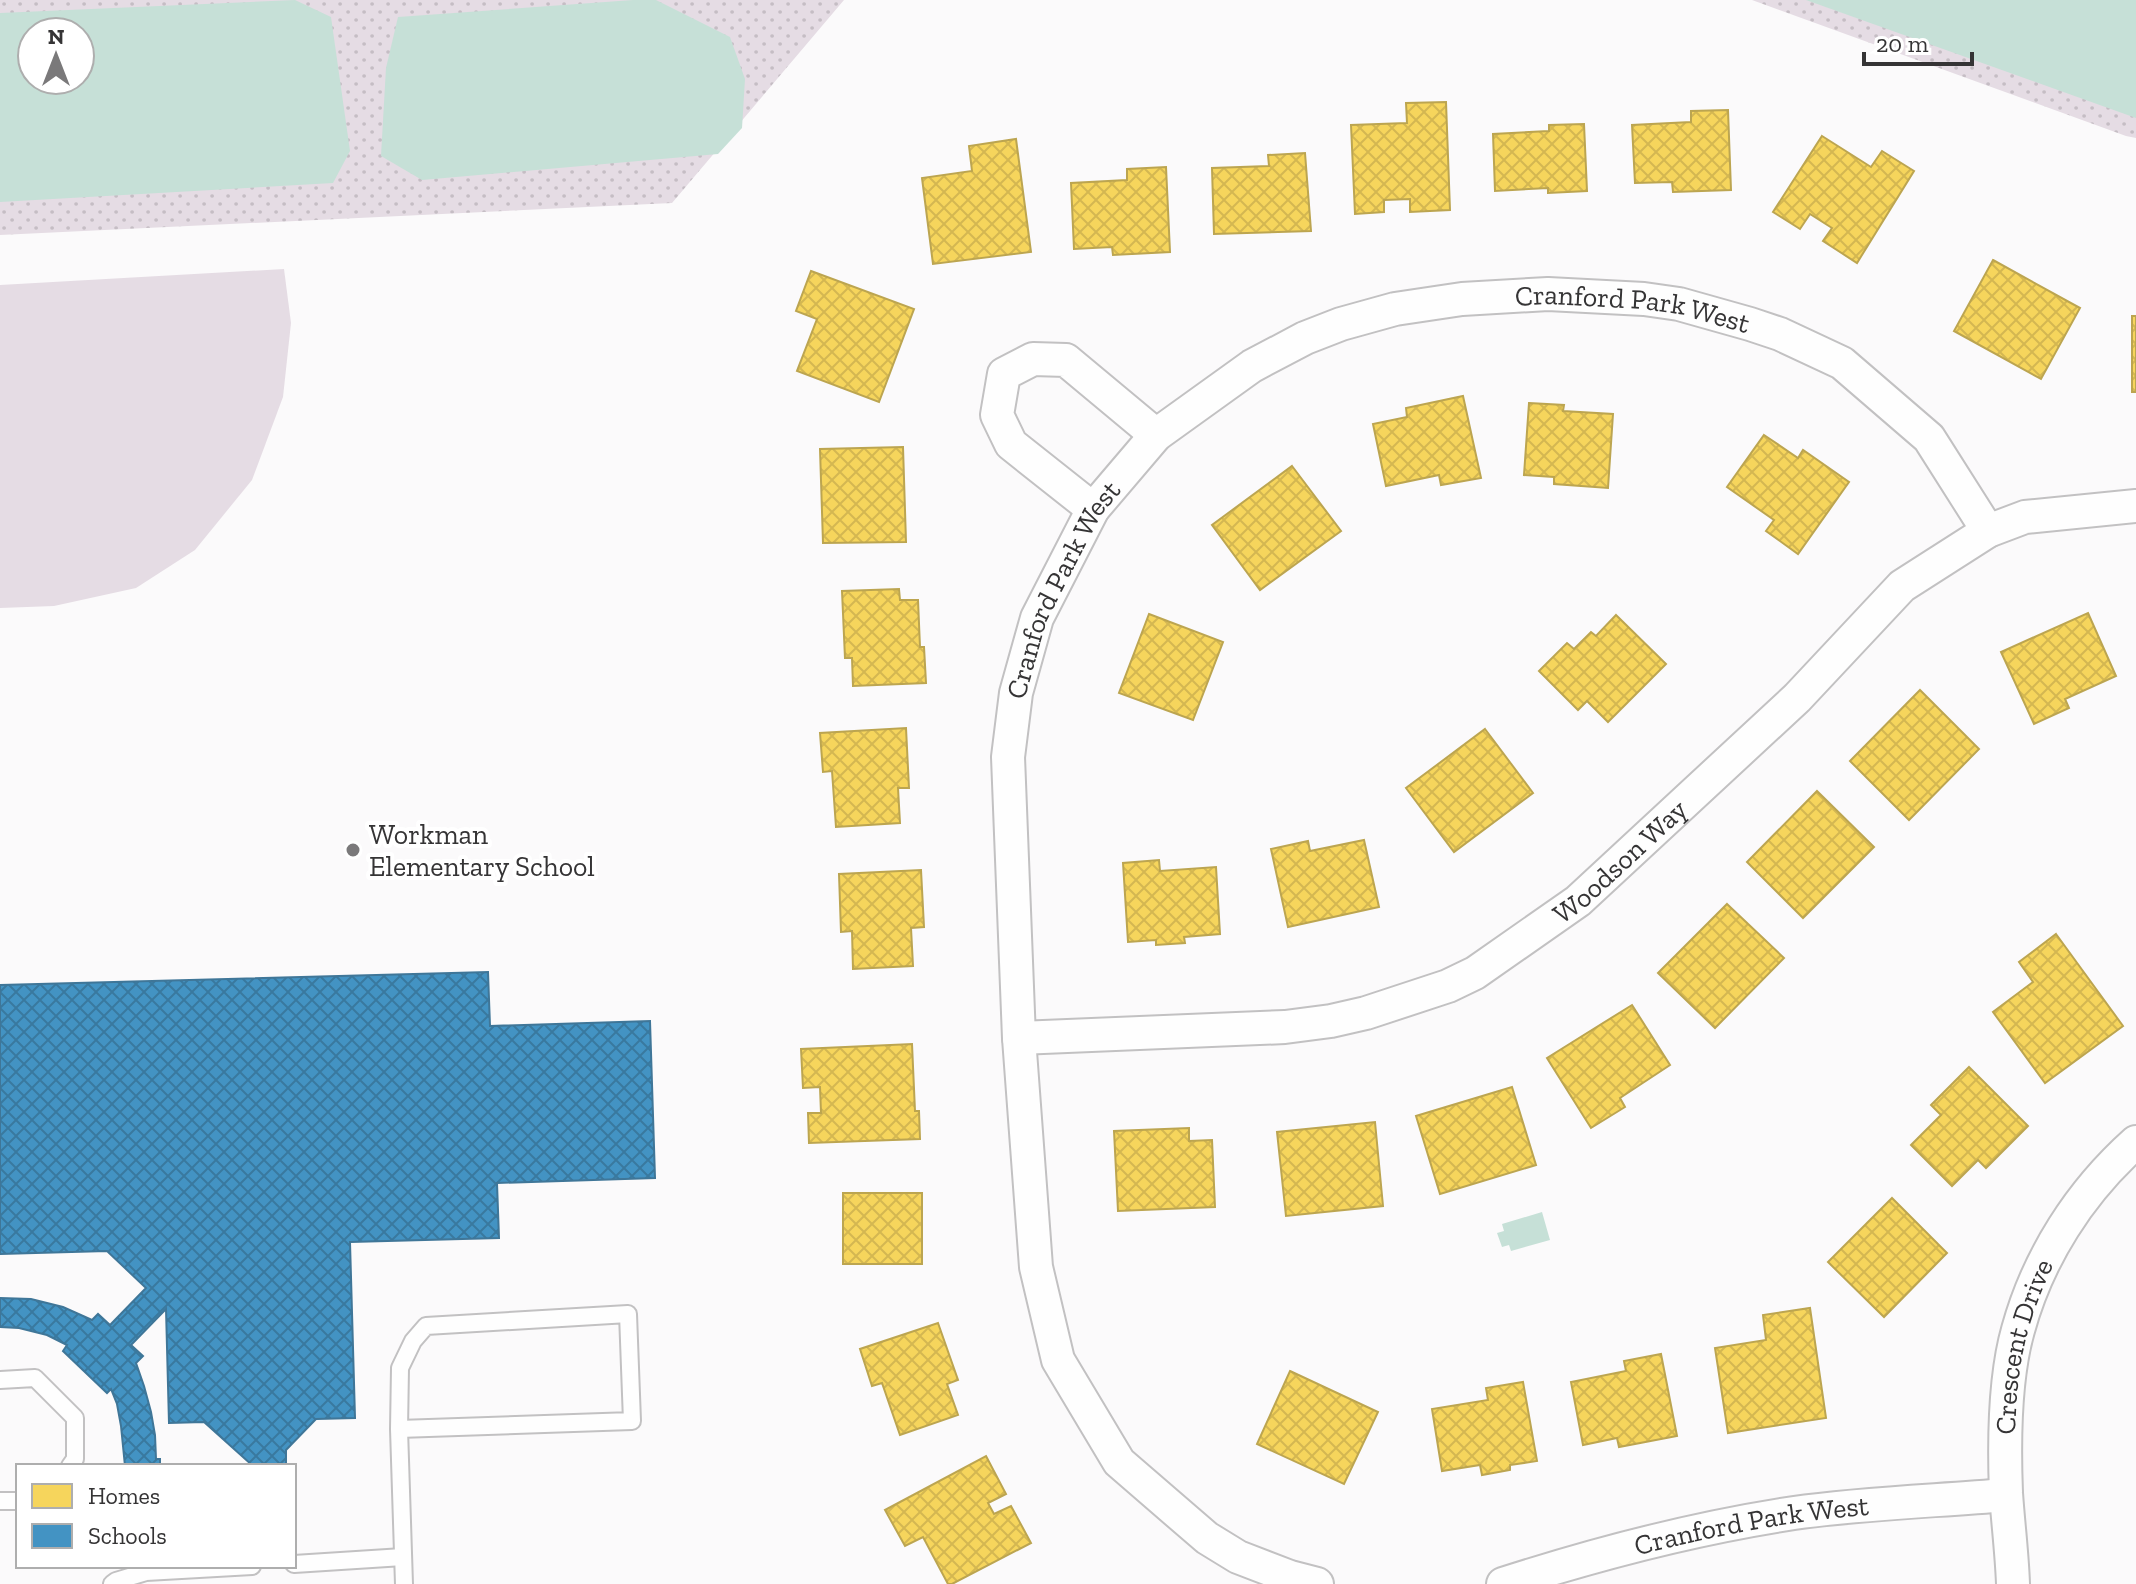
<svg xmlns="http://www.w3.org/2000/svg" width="2136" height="1584" font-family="'Zilla Slab',serif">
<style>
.grass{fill:url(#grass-dots);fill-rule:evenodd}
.pitch{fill:#e5dce4}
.water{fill:#c6e0d7;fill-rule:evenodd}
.homes{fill:url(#homes-cross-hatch);stroke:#bca550;stroke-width:2}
.schools{fill:url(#schools-cross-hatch);stroke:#3f7698;stroke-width:2}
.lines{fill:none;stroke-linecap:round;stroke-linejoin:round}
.lane-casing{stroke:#c2c1c2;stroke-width:20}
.street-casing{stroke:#c2c1c2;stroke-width:36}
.lane{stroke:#fefefe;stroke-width:16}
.street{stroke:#fefefe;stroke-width:32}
.poi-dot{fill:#7a797a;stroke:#fff;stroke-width:3}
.labels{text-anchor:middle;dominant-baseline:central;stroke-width:8;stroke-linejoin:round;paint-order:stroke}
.street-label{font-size:28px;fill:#353435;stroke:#fff}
.poi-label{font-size:28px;fill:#353435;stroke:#fff;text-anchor:start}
</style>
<defs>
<pattern id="grass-dots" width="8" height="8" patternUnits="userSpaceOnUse" patternTransform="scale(2)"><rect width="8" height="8" fill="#e5dce4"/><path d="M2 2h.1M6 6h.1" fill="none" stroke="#c5bdc4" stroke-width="1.8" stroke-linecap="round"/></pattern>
<pattern id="homes-cross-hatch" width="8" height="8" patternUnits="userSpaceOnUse" patternTransform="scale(2)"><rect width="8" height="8" fill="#f6d55c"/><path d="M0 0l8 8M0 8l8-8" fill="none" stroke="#d4b751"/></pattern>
<pattern id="schools-cross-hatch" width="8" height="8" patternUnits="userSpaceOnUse" patternTransform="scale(2)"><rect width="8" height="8" fill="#4393c3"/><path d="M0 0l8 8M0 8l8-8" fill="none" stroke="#39799f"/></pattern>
</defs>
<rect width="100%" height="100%" fill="#fbfafb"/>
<g class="grass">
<path d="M0 0H844L672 203 0 235ZM32 32H80V80H32Z"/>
<polygon points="1752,0 2136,0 2136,138 2126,136"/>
</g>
<polygon class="pitch" points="284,269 291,323 283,397 252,480 195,550 136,588 54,606 0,608 0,285"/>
<g class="water">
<path d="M295 0 331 17 350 151 333 183 0 202V13ZM80 32V80H32V32Z"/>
<polygon points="633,0 656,0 730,37 745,79 742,128 718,154 422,180 381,156 386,68 398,17"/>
<polygon points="1806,0 2136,0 2136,118"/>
<polygon points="1542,1212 1550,1240 1511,1251 1509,1245 1502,1247 1497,1233 1504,1231 1502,1224"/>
</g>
<g class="homes">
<polygon points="1446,102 1450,210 1410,212 1410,199 1384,200 1384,212 1355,214 1351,125 1407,123 1406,103"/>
<polygon points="1728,110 1731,190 1673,192 1672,182 1635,183 1632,125 1691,122 1691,111"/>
<polygon points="1584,124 1587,191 1548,193 1548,188 1495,191 1493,134 1549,131 1549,125"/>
<polygon points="1822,136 1871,167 1882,151 1914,171 1857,263 1823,241 1832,228 1810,214 1800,229 1773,212"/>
<polygon points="1016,139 1031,252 933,264 922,178 972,171 969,146"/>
<polygon points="1305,153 1311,231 1214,234 1212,168 1269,166 1268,155"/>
<polygon points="1166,167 1170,252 1113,255 1112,247 1074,249 1071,183 1127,180 1127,169"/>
<polygon points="1993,260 2080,308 2041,379 1954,331"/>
<polygon points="811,271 914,309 879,402 797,371 817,319 796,311"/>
<rect x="2132" y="316" width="4" height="76"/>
<polygon points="1463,396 1481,478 1441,485 1439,475 1386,486 1373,424 1407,417 1406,408"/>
<polygon points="1529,403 1564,405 1563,411 1613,414 1608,488 1554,484 1554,477 1524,475"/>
<polygon points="1764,435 1798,458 1803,450 1849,482 1798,554 1766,531 1774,520 1727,487"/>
<polygon points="903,447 906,542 823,543 820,449"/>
<polygon points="1292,466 1341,531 1260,590 1212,525"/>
<polygon points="899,589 900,600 918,600 920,647 924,647 926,683 853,686 852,658 845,658 842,591"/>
<polygon points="2088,613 2116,676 2065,699 2069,708 2034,724 2001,652"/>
<polygon points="1149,614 1223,642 1193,720 1119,693"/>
<polygon points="1616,615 1666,664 1608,722 1587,701 1578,710 1539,671 1567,643 1574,649 1591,632 1596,636"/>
<polygon points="1920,690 1979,749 1909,820 1850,761"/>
<polygon points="906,728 909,788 898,788 900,823 836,827 832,771 823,772 820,733"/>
<polygon points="1485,729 1533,793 1454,852 1406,788"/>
<polygon points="1817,791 1874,847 1803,918 1747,862"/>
<polygon points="1364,840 1379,907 1288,927 1271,849 1308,841 1310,851"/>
<polygon points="1159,860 1160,871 1216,867 1220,934 1184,937 1185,943 1156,945 1156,940 1128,942 1123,863"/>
<polygon points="921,870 924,927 911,928 913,966 853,969 852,931 841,932 839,874"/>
<polygon points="1727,904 1784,958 1715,1028 1658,973"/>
<polygon points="2056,934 2123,1026 2045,1083 1993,1012 2033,982 2019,962"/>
<polygon points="1632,1005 1670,1065 1620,1098 1625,1107 1591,1128 1547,1058"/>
<polygon points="912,1044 915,1111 919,1111 920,1139 809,1143 808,1113 821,1113 820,1087 803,1088 801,1049"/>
<polygon points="1969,1067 2028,1126 1986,1168 1978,1160 1952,1186 1911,1145 1941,1115 1931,1105"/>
<polygon points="1512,1087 1536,1165 1440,1194 1416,1116"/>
<polygon points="1375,1122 1383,1206 1286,1216 1277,1132"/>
<polygon points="1189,1128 1189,1141 1212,1140 1215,1207 1118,1211 1114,1131"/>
<rect x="843" y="1193" width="79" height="71"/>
<polygon points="1892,1198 1947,1253 1884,1317 1828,1262"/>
<polygon points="1810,1308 1826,1418 1728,1433 1715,1348 1766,1340 1763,1315"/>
<polygon points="938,1323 958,1380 947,1384 958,1415 900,1435 882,1383 872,1386 860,1349"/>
<polygon points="1661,1354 1677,1436 1619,1447 1617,1438 1583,1445 1571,1382 1626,1371 1624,1361"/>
<polygon points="1290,1371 1378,1412 1344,1484 1257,1444"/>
<polygon points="1523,1382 1537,1461 1510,1465 1510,1470 1482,1475 1480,1465 1442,1471 1432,1409 1488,1400 1486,1388"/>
<polygon points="986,1456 1006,1494 988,1503 994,1514 1011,1506 1031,1543 952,1584 948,1584 923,1537 905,1546 885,1510"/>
</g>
<polygon class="schools" points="488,972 490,1026 650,1021 655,1178 497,1183 499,1238 350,1242 355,1418 316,1419 286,1450 286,1465 253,1466 204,1422 169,1423 166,1309 131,1345 143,1356 136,1363 144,1386 151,1412 155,1435 156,1459 160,1459 160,1466 125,1466 121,1426 117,1404 111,1389 107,1393 63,1351 67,1345 47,1335 19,1328 0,1327 0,1298 31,1299 63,1307 92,1320 98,1314 110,1325 146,1288 107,1251 0,1254 0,985"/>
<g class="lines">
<g class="lane-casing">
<g id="lane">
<polyline points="0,1380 35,1378 75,1418 75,1459 70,1466"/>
<polyline points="399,1429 632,1421 628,1314 426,1326 413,1341 400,1368 399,1429 404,1584"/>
<polyline points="0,1501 18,1501"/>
<polyline points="294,1564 403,1557"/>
<polyline points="112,1584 116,1581 146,1572 252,1566"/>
</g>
</g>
<g class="street-casing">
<g id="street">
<polyline points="1093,509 1011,444 997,415 1004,374 1033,359 1066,360 1156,435"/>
<path id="s1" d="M1019 1038 1285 1027 1331 1021 1366 1013 1448 986 1475 973 1578 901 1797 698 1902 586 1988 531 2025 517 2136 506"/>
<path id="s2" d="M1317 1584 1290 1577 1238 1557 1207 1538 1119 1462 1058 1360 1036 1267 1019 1038 1008 757 1016 693 1037 618 1093 509 1156 435 1252 366 1305 338 1341 324 1395 309 1462 299 1548 294 1644 299 1679 304 1750 324 1780 334 1842 363 1929 438 1988 531"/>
<path id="s3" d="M1503 1584C1599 1553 1695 1528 1794 1513 1864 1503 1936 1501 2006 1495"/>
<path id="s4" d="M2013 1584C2012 1554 2008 1523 2006 1493 2004 1442 2004 1379 2018 1330 2038 1257 2080 1192 2136 1142"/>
</g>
</g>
<use href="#lane" class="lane"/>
<use href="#street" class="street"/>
</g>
<circle class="poi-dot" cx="353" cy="850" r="8"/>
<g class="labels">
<g class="street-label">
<text stroke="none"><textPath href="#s2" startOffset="1836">Cranford Park West</textPath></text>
<text stroke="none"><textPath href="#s2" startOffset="1140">Cranford Park West</textPath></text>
<text stroke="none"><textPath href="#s1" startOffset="648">Woodson Way</textPath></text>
<text stroke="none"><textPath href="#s4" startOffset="240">Crescent Drive</textPath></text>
<text stroke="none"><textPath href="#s3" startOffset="256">Cranford Park West</textPath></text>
</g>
<g class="poi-label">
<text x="369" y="834">Workman<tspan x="369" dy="32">Elementary School</tspan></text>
</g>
</g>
<rect x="16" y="1464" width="280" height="104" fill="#ffffff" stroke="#aeaeae" stroke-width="2"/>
<rect x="32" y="1484" width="40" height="24" fill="#f6d55c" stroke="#aeaeae" stroke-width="2"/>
<text x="88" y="1504" font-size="24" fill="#353435">Homes</text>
<rect x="32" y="1524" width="40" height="24" fill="#4393c3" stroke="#aeaeae" stroke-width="2"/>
<text x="88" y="1544" font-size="24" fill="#353435">Schools</text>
<g transform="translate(56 56)"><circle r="38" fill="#ffffff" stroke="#aeaeae" stroke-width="2"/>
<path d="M0-6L14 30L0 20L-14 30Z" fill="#7a797a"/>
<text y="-12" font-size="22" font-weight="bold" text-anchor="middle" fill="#353435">N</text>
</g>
<path d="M1864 52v12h108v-12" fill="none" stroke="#353435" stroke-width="4"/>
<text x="1876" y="52" font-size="24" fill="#353435" stroke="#ffffff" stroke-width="6" paint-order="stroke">20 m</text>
</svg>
